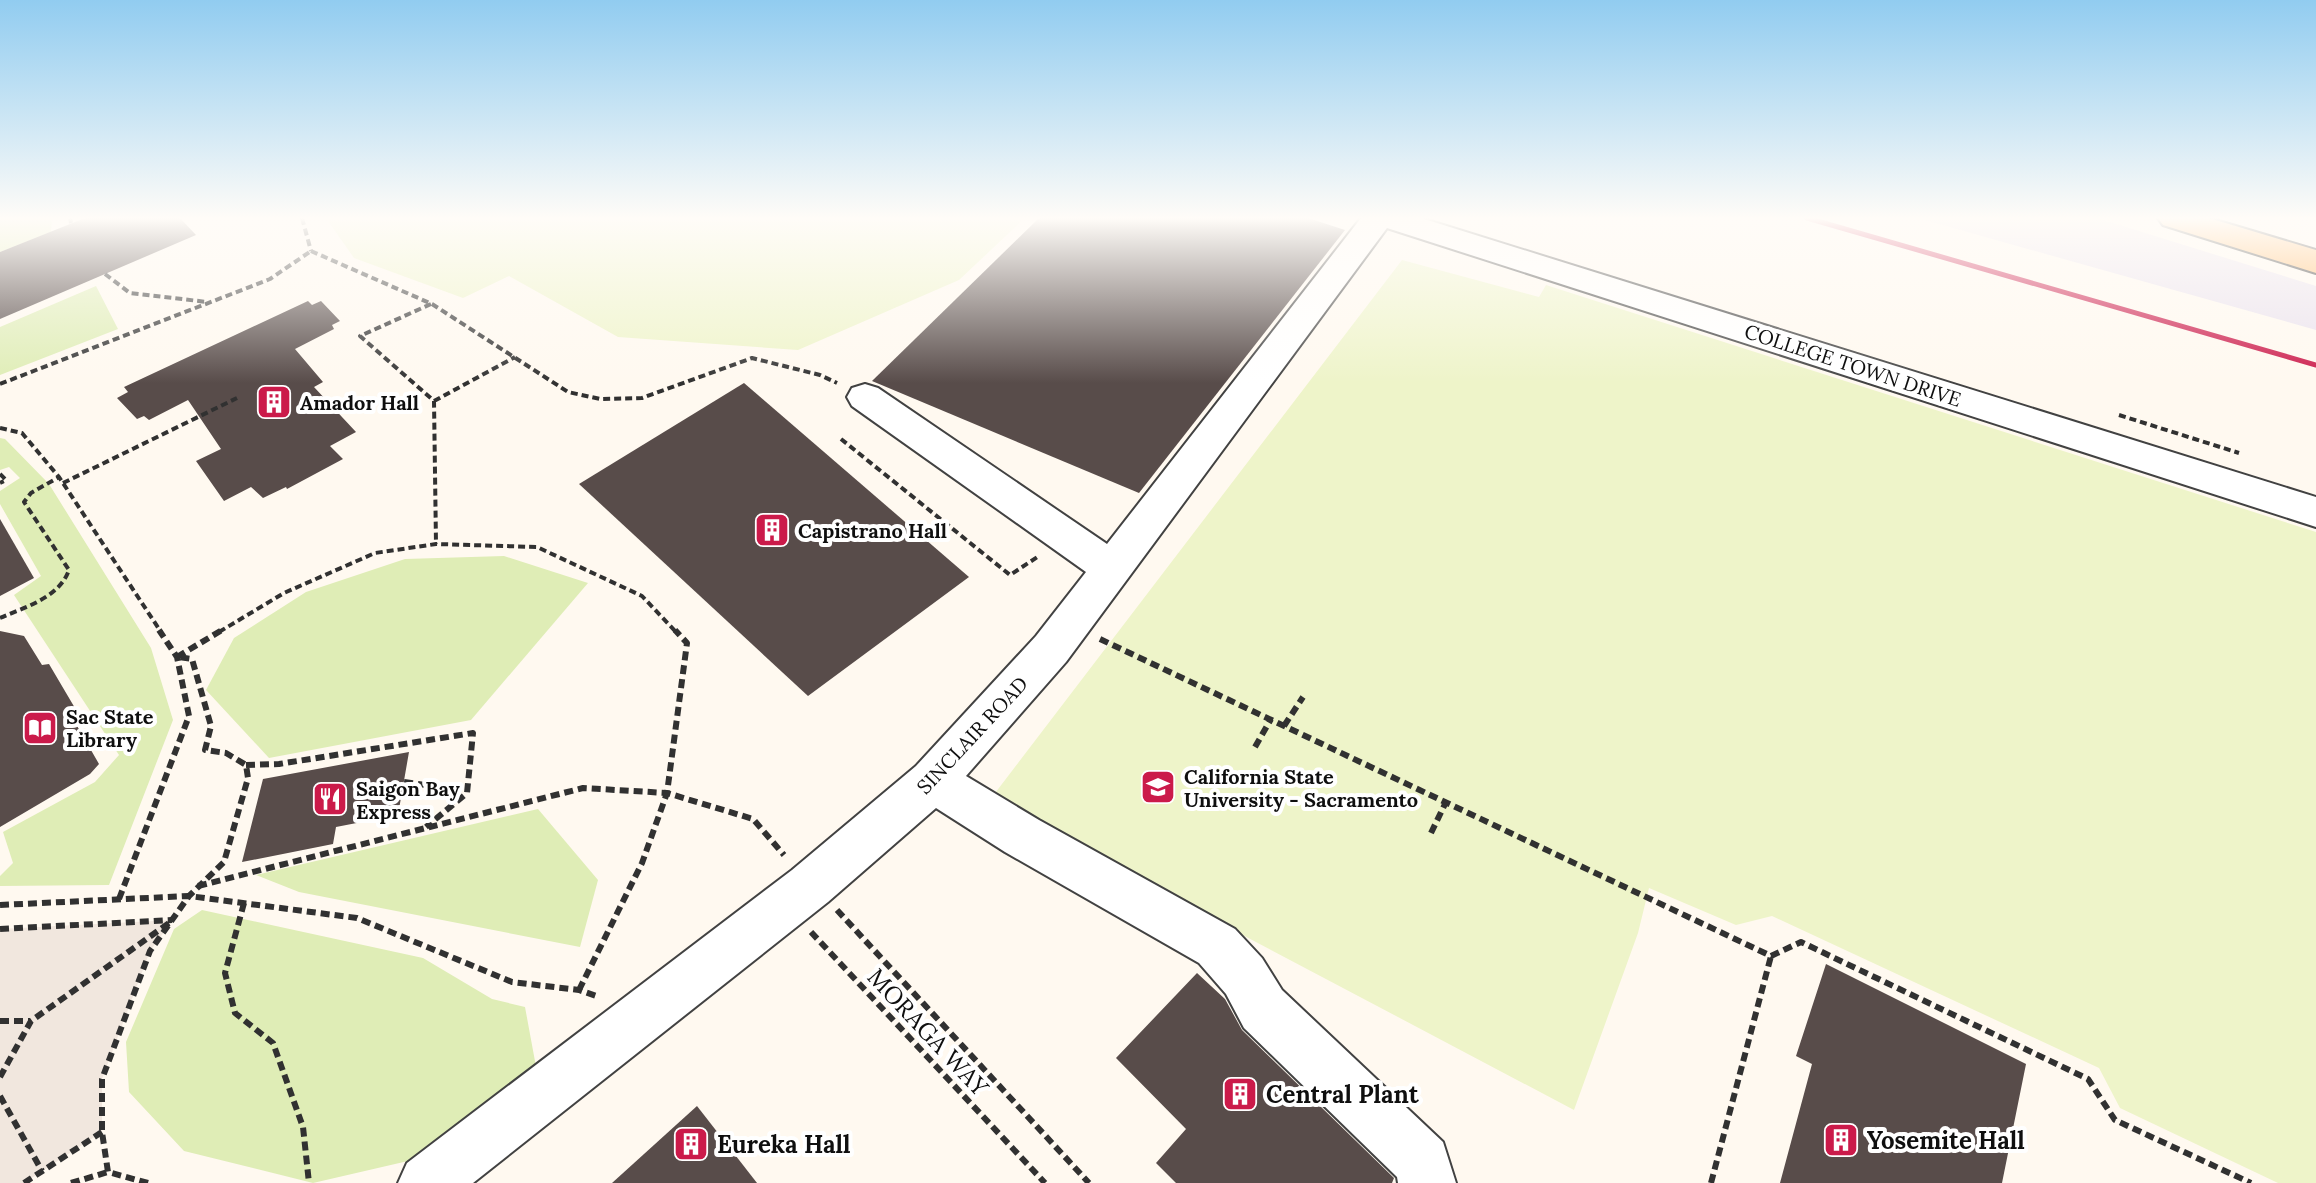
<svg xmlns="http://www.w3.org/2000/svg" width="2316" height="1183" font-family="Lora,serif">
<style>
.industrial{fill:#eae2ee}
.green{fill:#dfedb6}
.pitch{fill:#eef4c9}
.plaza{fill:#f1e7de}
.building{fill:#584c4a}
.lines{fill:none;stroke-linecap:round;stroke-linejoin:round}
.minor-casing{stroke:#424242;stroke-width:4}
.major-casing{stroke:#202020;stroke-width:4}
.path-far1{stroke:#313131;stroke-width:4;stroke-dasharray:7 4;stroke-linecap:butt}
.path{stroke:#313131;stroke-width:6;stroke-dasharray:9 5;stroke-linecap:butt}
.minor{fill:#fff;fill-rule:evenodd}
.major{fill:#ffb560;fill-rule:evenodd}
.rail{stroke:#cb1a4a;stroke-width:5}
.labels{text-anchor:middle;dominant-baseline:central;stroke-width:8;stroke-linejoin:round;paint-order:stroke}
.street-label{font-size:20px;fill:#0f0f0f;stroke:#fff}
.poi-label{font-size:20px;font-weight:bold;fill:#0f0f0f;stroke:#fff;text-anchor:start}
.near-street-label{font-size:24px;fill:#0f0f0f;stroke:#fff}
.near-poi-label{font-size:24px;font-weight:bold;fill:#0f0f0f;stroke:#fff;text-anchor:start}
</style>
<rect width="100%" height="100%" fill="#fff9f0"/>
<polygon class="industrial" points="1918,218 2097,218 2316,286 2316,330"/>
<g class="green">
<polygon points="0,218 52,218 51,232 0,252"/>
<polygon points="96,286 118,329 0,375 0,327"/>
<polygon points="0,438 5,439 49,484 151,648 173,720 109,885 0,886 0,876 13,863 3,832 95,782 119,755 14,595 41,576 0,504 0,491 20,478 9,467 0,470"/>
<polygon points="504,556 588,583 471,720 269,758 206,690 234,638 306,592 405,559"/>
<polygon points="538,809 598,880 580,947 299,892 256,875"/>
<polygon points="202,910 423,958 492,999 525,1007 537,1072 421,1158 313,1183 184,1151 129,1092 126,1042 174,929"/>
</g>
<g class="pitch">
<polygon points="326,218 1025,218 959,280 798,350 618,337 509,276 463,298 354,258"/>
<polygon points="1402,260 1539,297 1546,285 2316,532 2316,1183 2278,1183 2120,1108 2099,1068 1772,916 1736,925 1649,888 1638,933 1574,1110 989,801"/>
</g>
<polygon class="plaza" points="173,920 150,951 102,1079 102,1132 24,1183 0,1183 0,929"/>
<g class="building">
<polygon points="85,218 180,218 196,235 0,319 0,252"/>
<polygon points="1039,218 1308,218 1345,230 1139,493 872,381"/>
<polygon points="308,301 312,305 321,301 340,321 332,325 334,329 295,349 323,382 314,387 356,432 330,446 343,459 287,489 286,487 263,498 251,487 224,501 196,461 221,449 188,400 149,420 144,416 137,419 117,398 128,392 124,387"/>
<polygon points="744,383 969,577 808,696 579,484"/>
<polygon points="0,519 34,578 0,596"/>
<polygon points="0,631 24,636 42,665 49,664 82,720 76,724 99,764 90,774 0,827"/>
<polygon points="409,752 398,815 336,827 333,844 242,862 263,779"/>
<polygon points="1826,964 2026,1064 2002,1183 1780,1183 1812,1064 1796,1056"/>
<polygon points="1197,973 1225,999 1242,1030 1394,1178 1392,1183 1176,1183 1156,1163 1186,1129 1116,1058"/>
<polygon points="697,1106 757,1183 612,1183"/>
</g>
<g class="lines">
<g class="minor-casing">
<polygon id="minor" points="1361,218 1421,218 2316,497 2316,527 1387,228 1066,662 966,776 1039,820 1235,929 1262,958 1282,990 1443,1142 1456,1183 1398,1183 1397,1177 1244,1028 1226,994 1199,963 1005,852 936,808 828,902 473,1183 398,1183 407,1163 792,870 916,766 1036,636 1086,572 852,406 847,397 852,388 865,384 878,388 1107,544"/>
</g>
<g class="major-casing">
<polygon id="major" points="2158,218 2209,218 2316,250 2316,273 2163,225"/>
</g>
<g class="path-far1">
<polyline points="70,218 71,223"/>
<polyline points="302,218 311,251"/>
<polyline points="311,251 432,304 568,392 600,399 642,398 752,358 820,375 837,383"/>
<polyline points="105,274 130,293 207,302"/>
<polyline points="431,304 360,336 434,401 436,544"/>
<polyline points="0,384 270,279 311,251"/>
<polyline points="434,401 515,357"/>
<polyline points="2119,415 2239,453"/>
<polyline points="0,428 22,433 59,477 161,632"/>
<polyline points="841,439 1010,575 1039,556"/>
<polyline points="0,474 6,480 0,483"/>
<polyline points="63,483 237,398"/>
<path d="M0 618C25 607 59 598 69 570L24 502 31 493 59 477"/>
<polyline points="219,632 284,593 375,553 436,544 537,547 642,596 676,632"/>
</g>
<g class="path">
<polyline points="1100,639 1771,956 1801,942 2088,1079 2115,1120 2251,1183"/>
<polyline points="177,657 222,630"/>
<polyline points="1284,726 1303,697"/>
<polyline points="1255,747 1271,719"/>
<polyline points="246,765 279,764 473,733 467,793 426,827"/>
<polyline points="404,782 433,786 456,802"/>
<polyline points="1431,833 1446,802"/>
<polyline points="198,886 583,788 667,793 753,819 784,855"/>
<polyline points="119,899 189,716 177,657 159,630"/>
<polyline points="244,903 225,973 235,1013 273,1043 303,1127 309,1183"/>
<polyline points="0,905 189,896 357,918 512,982 579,990 599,997"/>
<polyline points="837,910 1089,1183"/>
<polyline points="0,929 172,920"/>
<polyline points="811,932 1045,1183"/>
<polyline points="579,990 642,863 667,793 687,643 675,630"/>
<polyline points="0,1021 30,1021"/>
<polyline points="0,1077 31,1021 169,923"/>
<polyline points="0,1096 42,1171"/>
<polyline points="24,1183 102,1132"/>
<polyline points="71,1183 108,1172"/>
<polyline points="148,1183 108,1172 102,1132 102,1079 150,951 189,896 224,862 248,778 246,765 226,753 205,750 211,726 192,659 178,657"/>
<polyline points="1711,1183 1771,956"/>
</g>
<use href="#minor" class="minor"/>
<use href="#major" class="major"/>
<polyline class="rail" points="1807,218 2316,365"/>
</g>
<linearGradient id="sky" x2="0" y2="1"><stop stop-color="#91ccf0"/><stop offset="0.57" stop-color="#fffcf8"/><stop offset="1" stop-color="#fffcf8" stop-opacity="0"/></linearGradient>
<rect width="2316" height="383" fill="url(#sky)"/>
<defs>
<g id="building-square" transform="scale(1.8)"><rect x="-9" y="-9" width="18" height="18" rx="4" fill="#cb1a4a" stroke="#fff"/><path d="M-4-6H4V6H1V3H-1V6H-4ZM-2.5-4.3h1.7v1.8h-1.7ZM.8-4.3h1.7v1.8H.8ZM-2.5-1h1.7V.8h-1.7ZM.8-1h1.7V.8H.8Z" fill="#fff"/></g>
<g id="library-square" transform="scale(1.8)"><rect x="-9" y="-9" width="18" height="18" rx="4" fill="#cb1a4a" stroke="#fff"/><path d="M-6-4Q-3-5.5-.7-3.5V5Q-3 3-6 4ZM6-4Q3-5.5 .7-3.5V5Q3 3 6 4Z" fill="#fff"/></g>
<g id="university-square" transform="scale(1.8)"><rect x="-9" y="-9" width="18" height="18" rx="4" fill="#cb1a4a" stroke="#fff"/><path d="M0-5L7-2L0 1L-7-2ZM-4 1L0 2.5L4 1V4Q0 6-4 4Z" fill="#fff"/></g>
<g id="restaurant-square" transform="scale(1.8)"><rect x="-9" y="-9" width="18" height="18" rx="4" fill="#cb1a4a" stroke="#fff"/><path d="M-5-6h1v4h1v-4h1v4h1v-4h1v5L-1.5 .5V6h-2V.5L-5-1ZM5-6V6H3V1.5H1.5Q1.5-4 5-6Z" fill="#fff"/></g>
</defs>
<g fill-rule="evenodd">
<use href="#building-square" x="274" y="402"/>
<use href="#building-square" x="772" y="530"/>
<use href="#library-square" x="40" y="728"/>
<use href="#university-square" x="1158" y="787"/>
<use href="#restaurant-square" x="330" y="799"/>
<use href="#building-square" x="1240" y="1094"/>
<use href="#building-square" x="1841" y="1140"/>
<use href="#building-square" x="691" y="1144"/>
</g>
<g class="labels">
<g class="street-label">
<text transform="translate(1853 365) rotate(18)">COLLEGE TOWN DRIVE</text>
<text transform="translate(972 735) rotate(-47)">SINCLAIR ROAD</text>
</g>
<g class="poi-label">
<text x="300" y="402">Amador Hall</text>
<text x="798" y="530">Capistrano Hall</text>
<text x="66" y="716">Sac State<tspan x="66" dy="23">Library</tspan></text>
<text x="1184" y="776">California State<tspan x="1184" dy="23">University - Sacramento</tspan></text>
<text x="356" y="788">Saigon Bay<tspan x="356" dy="23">Express</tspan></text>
</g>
<g class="near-street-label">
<text transform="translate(928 1032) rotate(47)">MORAGA WAY</text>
</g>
<g class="near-poi-label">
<text x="1266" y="1094">Central Plant</text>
<text x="1867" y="1140">Yosemite Hall</text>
<text x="717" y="1144">Eureka Hall</text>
</g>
</g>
</svg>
